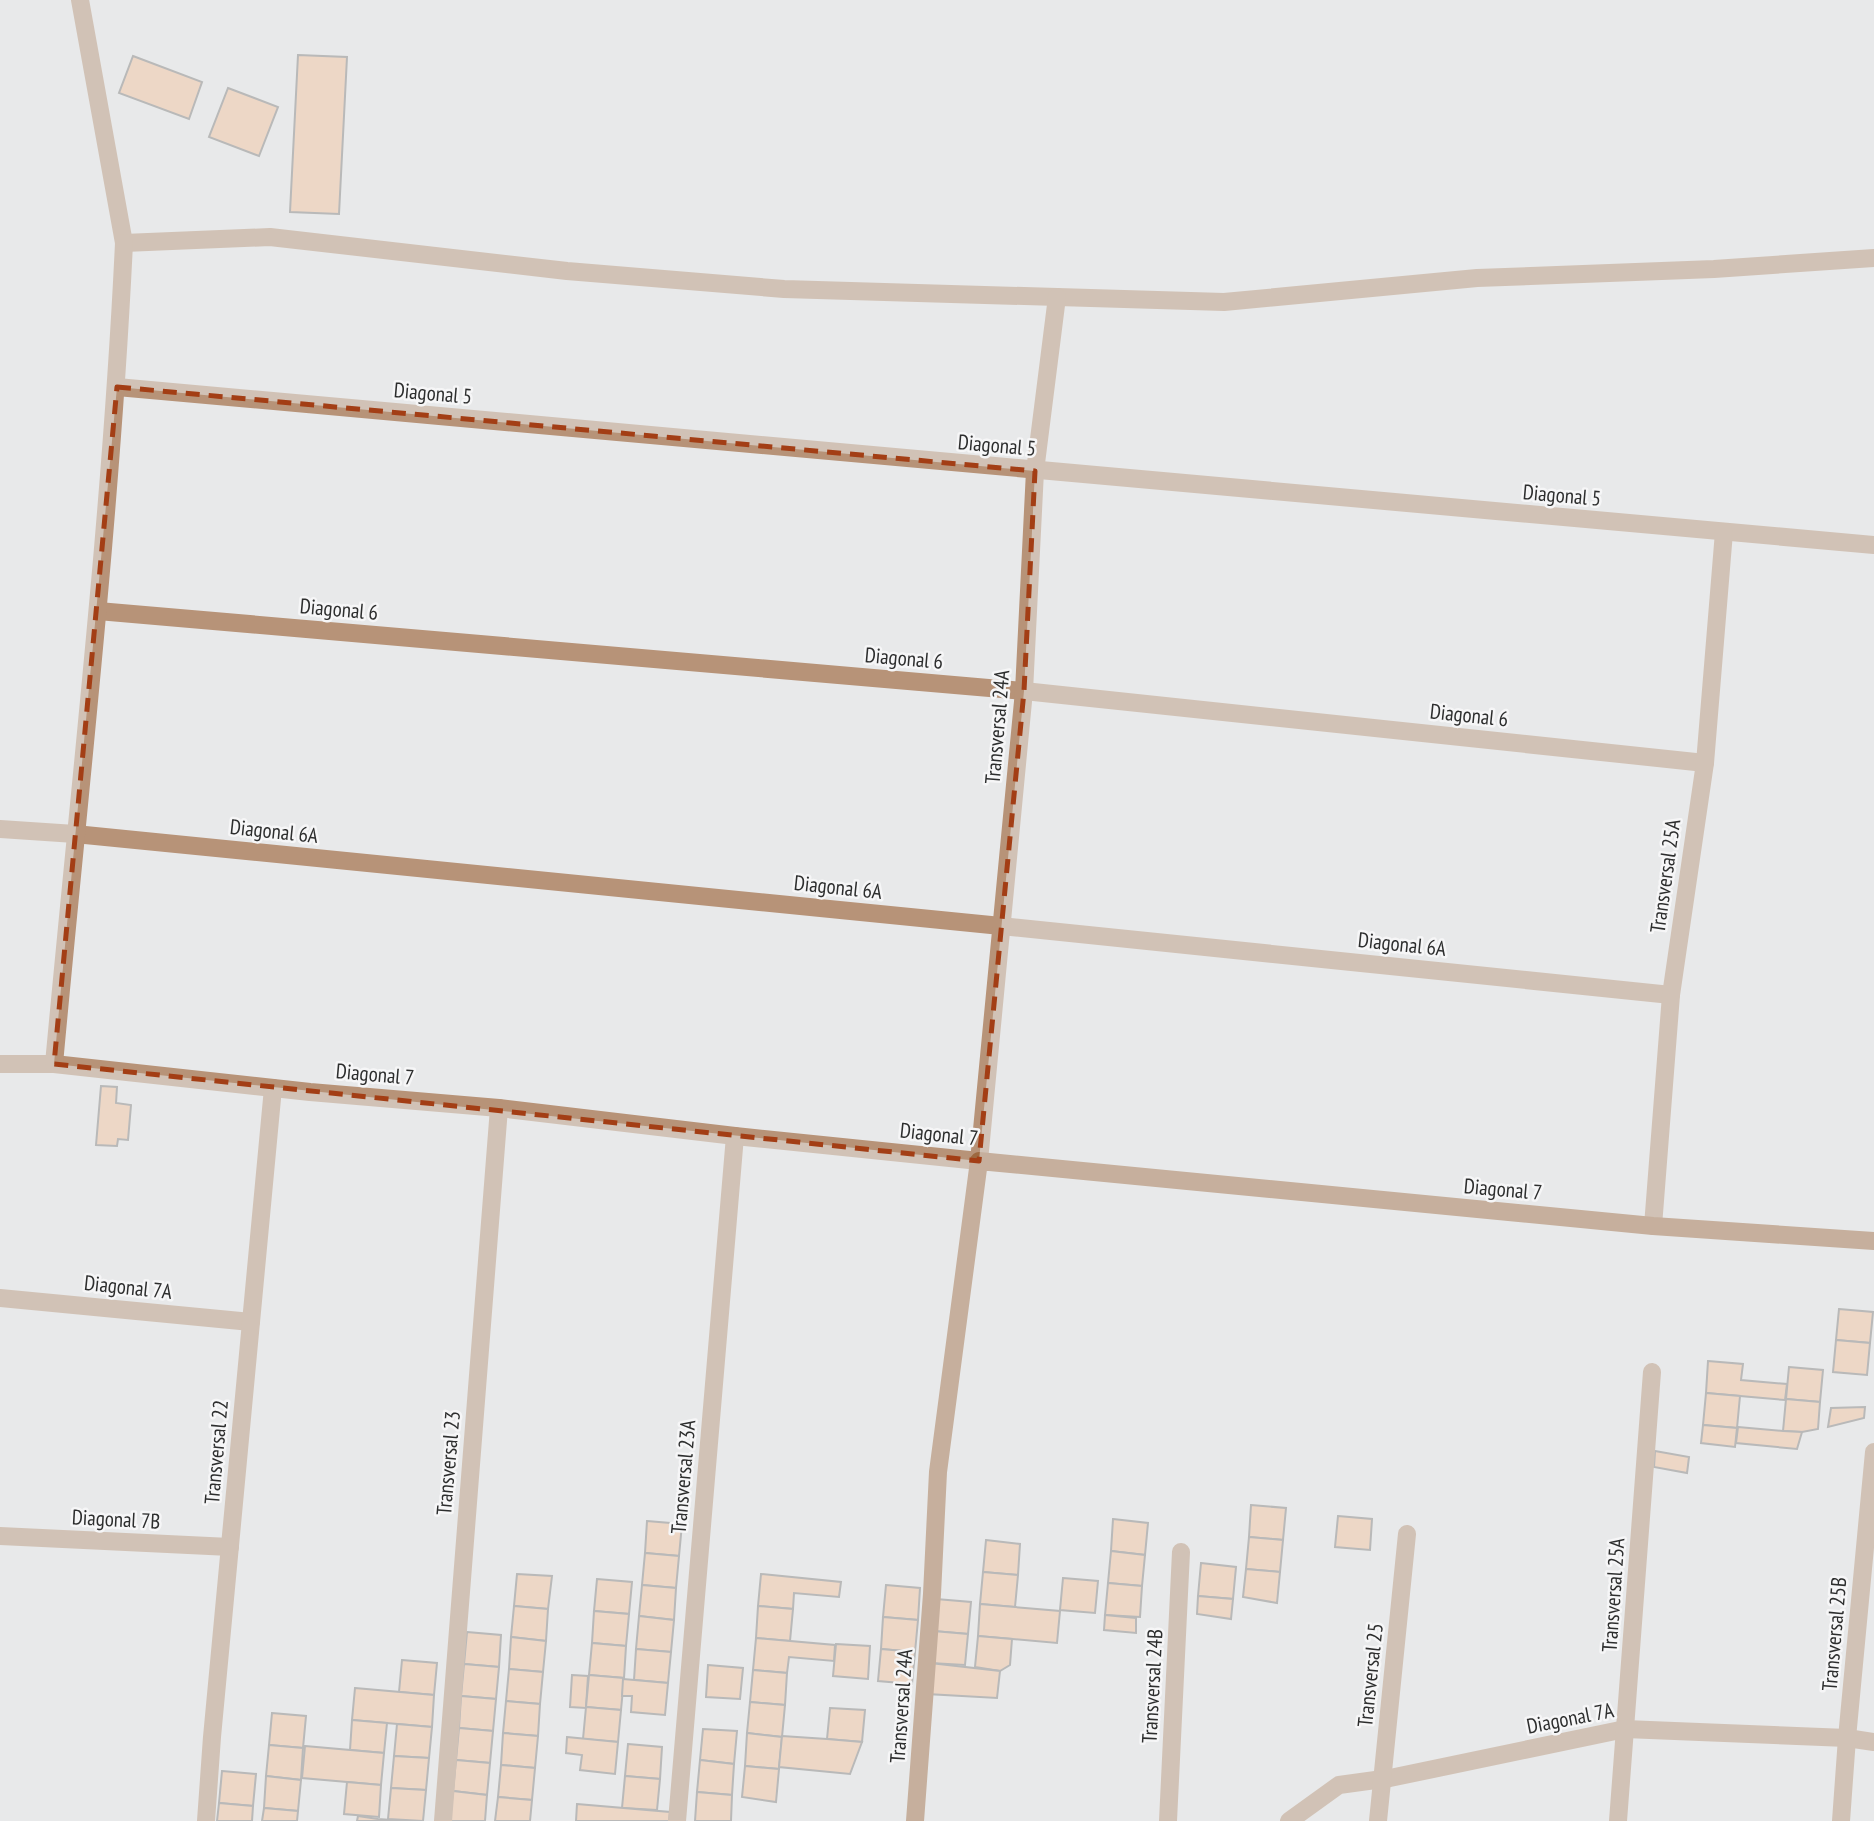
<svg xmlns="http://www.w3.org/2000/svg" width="1874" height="1821" font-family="'PT Sans Narrow',sans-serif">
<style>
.building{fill:#f4c09c;stroke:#807f7e;stroke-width:2}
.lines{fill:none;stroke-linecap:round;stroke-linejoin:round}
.street{stroke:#b79378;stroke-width:18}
.secondary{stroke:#9d6940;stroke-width:18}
.marked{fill:none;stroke:#a33e15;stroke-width:5;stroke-dasharray:14 9;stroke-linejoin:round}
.labels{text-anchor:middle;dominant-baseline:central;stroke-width:5;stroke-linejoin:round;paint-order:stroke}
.street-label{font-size:21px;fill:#2d2e2e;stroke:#f6f6f7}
</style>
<rect width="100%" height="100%" fill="#e8e9ea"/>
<g class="building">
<polygon points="298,55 347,57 339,214 290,212"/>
<polygon points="133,56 202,82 189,119 119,93"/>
<polygon points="228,88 278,107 259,156 209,137"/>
<polygon points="101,1086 117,1087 116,1103 131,1105 128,1140 118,1139 117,1146 96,1145"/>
<polygon points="1839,1309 1873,1312 1870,1343 1836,1340"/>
<polygon points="1836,1340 1870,1343 1867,1375 1833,1372"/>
<polygon points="1708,1361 1743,1364 1741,1380 1787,1384 1785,1400 1706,1393"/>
<polygon points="1789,1367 1823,1370 1820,1402 1786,1399"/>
<polygon points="1706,1393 1740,1396 1737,1428 1703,1425"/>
<polygon points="1786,1399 1820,1402 1818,1429 1802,1432 1783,1431"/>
<polygon points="1865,1407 1864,1418 1828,1427 1831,1408"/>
<polygon points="1703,1425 1737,1428 1735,1447 1701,1443"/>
<polygon points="1738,1427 1783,1431 1802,1432 1797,1449 1736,1443"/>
<polygon points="1655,1451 1689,1457 1687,1473 1654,1467"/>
<polygon points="1251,1505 1286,1508 1283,1540 1249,1537"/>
<polygon points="1338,1516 1372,1519 1370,1550 1335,1547"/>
<polygon points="1113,1519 1148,1523 1145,1555 1111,1551"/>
<polygon points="647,1521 682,1524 679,1556 645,1553"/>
<polygon points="1249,1537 1283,1540 1280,1572 1246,1569"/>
<polygon points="986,1540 1020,1544 1018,1575 983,1572"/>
<polygon points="1111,1551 1145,1555 1142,1586 1108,1583"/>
<polygon points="645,1553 679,1556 676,1588 642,1585"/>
<polygon points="1201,1563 1236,1567 1233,1599 1198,1596"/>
<polygon points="1246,1569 1280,1572 1277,1603 1243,1597"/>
<polygon points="983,1572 1018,1575 1015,1607 980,1604"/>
<polygon points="517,1574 552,1576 548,1609 514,1606"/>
<polygon points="761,1574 841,1582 839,1597 794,1593 793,1609 758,1606"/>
<polygon points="1063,1578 1098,1581 1095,1613 1060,1610"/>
<polygon points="597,1579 632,1582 629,1614 594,1611"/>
<polygon points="1108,1583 1142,1586 1140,1617 1105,1615"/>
<polygon points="642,1585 676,1588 674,1620 639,1616"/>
<polygon points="886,1585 920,1588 918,1620 883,1617"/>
<polygon points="1198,1596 1233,1599 1231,1619 1197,1614"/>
<polygon points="936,1599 971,1602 968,1634 933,1631"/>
<polygon points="980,1604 1060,1611 1057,1643 978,1636"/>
<polygon points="514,1606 548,1609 546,1641 511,1637"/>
<polygon points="758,1606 793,1609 790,1641 756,1638"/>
<polygon points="594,1611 629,1614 626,1646 592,1643"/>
<polygon points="1105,1615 1136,1618 1136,1633 1104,1630"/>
<polygon points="639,1616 674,1620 671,1652 636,1649"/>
<polygon points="883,1617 918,1620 915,1652 881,1649"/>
<polygon points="933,1631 968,1634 965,1665 930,1663"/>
<polygon points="467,1632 501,1635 499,1667 464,1664"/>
<polygon points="978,1636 1012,1639 1010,1665 1000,1671 975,1667"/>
<polygon points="511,1637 546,1641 543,1672 509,1669"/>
<polygon points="756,1638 835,1645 834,1661 789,1657 787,1673 753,1670"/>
<polygon points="592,1643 626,1646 624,1678 589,1675"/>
<polygon points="836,1644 870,1646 868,1679 833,1676"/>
<polygon points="636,1649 671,1652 668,1683 634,1680"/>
<polygon points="881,1649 915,1652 912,1684 878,1681"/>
<polygon points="402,1660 437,1663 434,1695 399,1692"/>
<polygon points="930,1663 1000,1671 997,1698 927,1694"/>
<polygon points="464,1664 499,1667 496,1699 461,1696"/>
<polygon points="708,1665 743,1668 740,1699 706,1697"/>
<polygon points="509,1669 543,1672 540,1704 506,1701"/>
<polygon points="753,1670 787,1673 785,1705 750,1702"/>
<polygon points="572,1675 588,1676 586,1708 570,1707"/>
<polygon points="589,1675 624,1678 621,1710 586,1707"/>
<polygon points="623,1679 668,1683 665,1715 631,1712 632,1696 622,1696"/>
<polygon points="355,1688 434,1695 432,1727 352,1720"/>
<polygon points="461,1696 496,1699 493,1731 459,1728"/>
<polygon points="506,1701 540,1704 538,1736 503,1733"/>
<polygon points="750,1702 785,1705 782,1737 747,1733"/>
<polygon points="586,1707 621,1710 618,1742 583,1739"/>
<polygon points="830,1708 865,1710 862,1742 827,1739"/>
<polygon points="272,1713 306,1716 303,1748 269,1745"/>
<polygon points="352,1720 387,1723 384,1753 350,1750"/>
<polygon points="397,1724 432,1727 429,1758 394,1756"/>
<polygon points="459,1728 493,1731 490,1763 456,1760"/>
<polygon points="703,1729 737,1731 734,1764 700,1760"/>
<polygon points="503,1733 538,1736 535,1768 501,1765"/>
<polygon points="747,1733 782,1737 779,1769 745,1766"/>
<polygon points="782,1736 827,1739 862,1742 850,1774 779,1767"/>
<polygon points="567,1737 618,1742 615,1774 580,1770 582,1755 566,1753"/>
<polygon points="628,1744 662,1747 660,1779 625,1776"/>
<polygon points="269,1745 303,1748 301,1780 266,1776"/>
<polygon points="305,1746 384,1753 381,1785 302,1778"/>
<polygon points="394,1756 429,1758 426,1790 391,1788"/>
<polygon points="456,1760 490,1763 487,1795 453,1791"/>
<polygon points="700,1760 734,1764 732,1795 697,1792"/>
<polygon points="501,1765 535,1768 532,1800 498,1797"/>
<polygon points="745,1766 779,1769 776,1802 742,1797"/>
<polygon points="222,1771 256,1774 253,1806 219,1803"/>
<polygon points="266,1776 301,1780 298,1811 264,1808"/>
<polygon points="625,1776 660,1779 657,1810 622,1808"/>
<polygon points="347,1782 381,1785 379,1817 344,1814"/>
<polygon points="391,1788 426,1790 423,1821 388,1819"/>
<polygon points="453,1791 487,1795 485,1821 450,1821"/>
<polygon points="697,1792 732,1795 731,1821 695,1821"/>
<polygon points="498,1797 532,1800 530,1821 495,1821"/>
<polygon points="219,1803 253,1806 252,1821 217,1821"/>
<polygon points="577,1804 670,1812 669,1821 576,1821"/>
<polygon points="264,1808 298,1811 297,1821 262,1821"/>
<polygon points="358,1816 378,1819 406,1821 357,1821"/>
</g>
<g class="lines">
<g class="street">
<polyline points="80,0 124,243 270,237 567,271 784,289 1224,302 1477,278 1714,269 1874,258"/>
<polyline points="117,387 1874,545"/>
<polyline points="98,611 1024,691 1705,763"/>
<polyline points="0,829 75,834 1001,926 1671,995"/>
<polyline points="0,1064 54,1064 310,1092 499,1108 735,1136 979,1161 1024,691 1035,471 1057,297"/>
<path d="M54 1064C79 791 111 517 124 243"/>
<polyline points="1653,1226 1671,995 1705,763 1724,532"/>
<polyline points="0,1298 251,1322"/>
<polyline points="0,1536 230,1547"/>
<polyline points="206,1821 212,1737 273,1088"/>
<polyline points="443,1821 499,1108"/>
<polyline points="677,1821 735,1136"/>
<polyline points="1168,1821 1181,1552"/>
<polyline points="1289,1821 1339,1785 1390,1778 1625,1729 1847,1738 1874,1742"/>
<polyline points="1378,1821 1407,1534"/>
<polyline points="1618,1821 1652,1372"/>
<polyline points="1841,1821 1847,1738 1874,1452"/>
</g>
<polyline class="secondary" points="915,1821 932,1594 938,1472 979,1161 1653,1226 1874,1241"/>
</g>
<path d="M0 0H1874V1821H0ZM117 387 1035 471 1024 691 979 1161 54 1064Z" fill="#e8e9ea" fill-opacity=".55" fill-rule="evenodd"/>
<path class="marked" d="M117 387 1035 471 1024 691 979 1161 54 1064Z"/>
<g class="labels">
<g class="street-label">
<text transform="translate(433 393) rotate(5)">Diagonal 5</text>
<text transform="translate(997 445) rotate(5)">Diagonal 5</text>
<text transform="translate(1562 495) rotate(5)">Diagonal 5</text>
<text transform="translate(339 609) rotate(5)">Diagonal 6</text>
<text transform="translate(904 658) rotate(5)">Diagonal 6</text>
<text transform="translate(1469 715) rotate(6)">Diagonal 6</text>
<text transform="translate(997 727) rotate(-85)">Transversal 24A</text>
<text transform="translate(274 831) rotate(6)">Diagonal 6A</text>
<text transform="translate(1665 876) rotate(-82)">Transversal 25A</text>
<text transform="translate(838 887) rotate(6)">Diagonal 6A</text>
<text transform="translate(1402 944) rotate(6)">Diagonal 6A</text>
<text transform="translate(375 1074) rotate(5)">Diagonal 7</text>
<text transform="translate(939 1134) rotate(6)">Diagonal 7</text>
<text transform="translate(1503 1189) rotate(5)">Diagonal 7</text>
<text transform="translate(128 1287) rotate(6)">Diagonal 7A</text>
<text transform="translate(216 1452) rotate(-85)">Transversal 22</text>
<text transform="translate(448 1463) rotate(-85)">Transversal 23</text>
<text transform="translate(683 1477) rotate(-85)">Transversal 23A</text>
<text transform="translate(116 1519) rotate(3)">Diagonal 7B</text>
<text transform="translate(1613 1595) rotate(-86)">Transversal 25A</text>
<text transform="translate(1834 1634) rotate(-85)">Transversal 25B</text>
<text transform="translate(1370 1675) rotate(-84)">Transversal 25</text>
<text transform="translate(1152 1686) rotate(-87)">Transversal 24B</text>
<text transform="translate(901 1706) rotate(-86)">Transversal 24A</text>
<text transform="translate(1570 1718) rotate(-11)">Diagonal 7A</text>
</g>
</g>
</svg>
